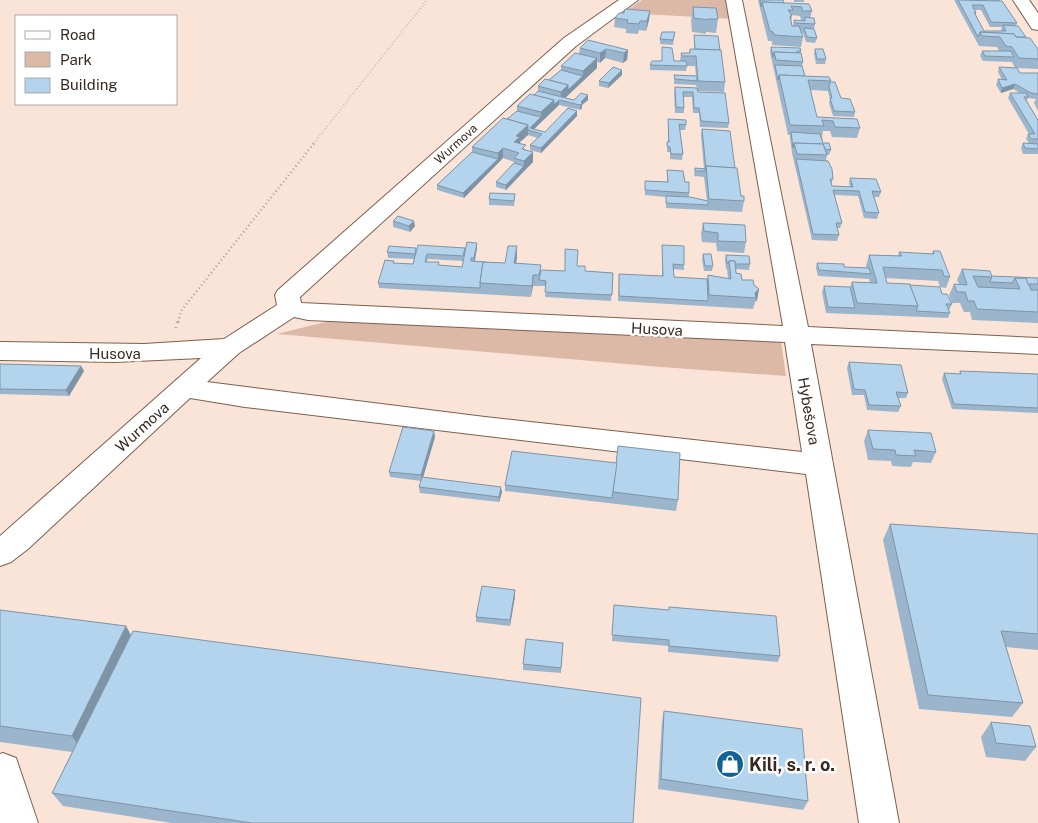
<svg xmlns="http://www.w3.org/2000/svg" width="1038" height="823" font-family="'Public Sans',sans-serif">
<style>
.green{fill:#dcb9a6}
.lines{fill:none;stroke-linecap:round;stroke-linejoin:round}
.minor-casing{stroke:#7e5f4d;stroke-width:2}
.path-far2{stroke:#b09d93;stroke-width:2;stroke-dasharray:0.5 2.5;stroke-linecap:butt}
.path-far1{stroke:#b09d93;stroke-width:2.5;stroke-dasharray:1 3;stroke-linecap:butt}
.path{stroke:#b09d93;stroke-width:3;stroke-dasharray:1 4;stroke-linecap:butt}
.minor{fill:#fff;fill-rule:evenodd}
.wall{fill:#9bb6cc;fill-rule:evenodd}
.shaded-wall{fill:#7e94a6}
.building{fill:#b4d4ed;stroke:#7e94a6}
.labels{text-anchor:middle;dominant-baseline:central;stroke-width:5;stroke-linejoin:round;paint-order:stroke}
.far-street-label{font-size:12px;fill:#372922;stroke:#fff}
.street-label{font-size:15px;fill:#372922;stroke:#fff}
.near-poi-label{font-size:18px;font-weight:bold;fill:#372922;stroke:#fff;text-anchor:start}
</style>
<rect width="100%" height="100%" fill="#fae4d8"/>
<g class="green">
<polygon points="642,0 731,0 734,19 623,13"/>
<polygon points="333,320 781,341 786,376 661,367 277,334"/>
</g>
<g class="lines">
<g class="minor-casing">
<g id="minor">
<path d="M619 0H638L576 46 300 297 301 303 783 326 726 0H742L808 327 1038 338V354L811 344 899 823H859L806 474 245 407 190 398 28 549 11 562 0 566V536L201 358 115 362 0 360V342L144 344 224 339 277 305 275 295 278 290 564 38ZM294 317 308 320 785 342 802 452 485 417 207 382 239 353Z"/>
<polygon points="1013,0 1029,0 1038,13 1038,30 1032,29"/>
<polygon points="3,753 16,758 38,823 0,823 0,754"/>
</g>
</g>
<polyline class="path-far2" points="314,143 427,0"/>
<polyline class="path-far1" points="178,322 181,311 315,142"/>
<polyline class="path" points="176,328 178,320"/>
<use href="#minor" class="minor"/>
</g>
<g class="wall">
<path d="M758 0H783L784 3 809 4 812 11 810 18 815 24 814 29 817 38 815 43 806 42 803 33H802L803 37 801 47 772 45V41H768ZM792 15 800 16 801 20 805 21 794 20 793 26H792L791 22 792 16Z"/>
<rect x="794" y="0" width="10" height="2"/>
<path d="M954 0H1000V1L1017 23 1016 26 1026 37 1038 49V69L1017 68 1020 73H1038V111L1034 103 1036 99 1028 98 1027 101 1038 120V154H1023L1021 148 1023 143H1029L1026 139 1028 134H1029L1008 98 1010 93H1020L1013 89 1001 93 996 85 998 79 1002 80 998 72 999 67 1015 68 1012 62 983 61 980 56 982 51H999L997 47 979 46ZM975 10H981L990 27H1002L1001 30 1002 31H984L975 15 976 13Z"/>
<polygon points="693,7 718,19 716,33 706,32 706,34 692,32 691,21"/>
<polygon points="650,11 649,20 646,31 639,30 638,34 626,33 626,29 614,27 615,18 624,13"/>
<polygon points="675,32 673,45 660,44 660,39"/>
<polygon points="694,35 725,82 724,92 698,91 698,92 729,123 728,128 700,127 699,113 693,113 692,97 684,97 684,113 675,113 674,92 675,87 697,88 696,85 674,84 674,75 696,76 695,66 687,66 686,71 650,70 650,65 662,61 662,47 674,61 680,61 681,53 689,53 690,49 694,49"/>
<polygon points="771,47 801,51 801,53 803,62 802,66 805,76 831,81 841,98 855,112 854,117 833,116 829,103 830,99 828,91 810,90 817,117 860,128 857,138 832,137 830,131 823,131 822,136 823,143 831,150 829,155 827,155 826,160 833,179 831,184 832,186 850,187 849,183 850,178 881,192 879,197 874,197 879,213 877,219 864,218 858,196 834,195 842,223 840,228 837,228 839,235 837,241 812,240 792,153 790,138 790,135 788,135 770,52"/>
<polygon points="580,48 628,50 627,60 623,63 605,58 600,63 597,62 597,68 565,98 574,100 588,95 588,100 582,105 582,108 580,110 559,105 534,129 545,132 577,111 577,116 541,153 530,150 530,145 538,138 528,135 520,142 520,144 526,150 533,162 506,190 496,187 496,182 514,164 514,162 503,158 464,198 437,190 437,185 472,152 472,147 517,111 517,106 534,95 538,91 538,86 549,80 561,70 561,66 579,54"/>
<polygon points="815,49 826,59 825,64 816,64 814,54"/>
<polygon points="622,75 608,88 599,86 599,81"/>
<polygon points="668,119 686,125 685,130 680,130 683,154 682,160 670,159 670,152 667,152 667,142 668,142"/>
<polygon points="702,129 735,168 741,196 744,201 742,212 666,208 666,197 645,195 645,181 667,182 667,170 685,182 689,193 689,197 707,201 704,177 694,176 695,168 704,169 701,135"/>
<polygon points="515,194 514,206 489,205 489,199"/>
<polygon points="393,221 415,226 410,232 393,227"/>
<polygon points="703,223 746,242 744,253 717,251 716,243 702,242 701,234"/>
<path d="M477 243V248L475 261 505 263 517 257 516 264 541 270 565 271 577 266 585 271 613 273 611 301 545 297 546 286H533L531 297 379 288 378 283 394 263 413 264 414 259 388 258 387 252 416 248V252L465 248V253ZM428 259 463 261 462 267 439 265V262H427Z"/>
<polygon points="662,245 684,265 684,270 673,269 674,277 707,281 708,275 728,279 727,269 726,269 725,260 726,255 750,264 749,270 735,269 736,273 742,280 754,285 759,289 757,300 755,302 753,309 618,301 619,274 662,276"/>
<polygon points="933,251 950,277 946,288 940,287 938,281 885,278 887,283 910,285 942,294 952,304 949,310 950,313 948,318 826,313 822,292 824,286 850,287 852,282 870,283 869,279 818,276 816,268 817,263 844,267 866,268 866,266 869,255 898,256 899,252 932,254"/>
<polygon points="703,254 713,266 712,271 704,271 702,260"/>
<polygon points="962,269 992,276 1038,278 1038,323 972,320 970,312 964,312 960,303 952,303 949,295 954,284 959,284 957,280"/>
<polygon points="849,362 908,393 906,398 898,398 901,406 898,412 867,410 864,395 852,395 847,368"/>
<polygon points="0,364 81,366 84,371 69,396 0,394"/>
<polygon points="960,371 1038,374 1038,413 952,409 942,379 944,373 959,374"/>
<polygon points="868,430 936,452 931,463 913,462 911,467 892,466 891,461 868,460 864,441"/>
<polygon points="435,437 423,477 502,492 499,502 420,493 419,487 421,481 390,477 389,472"/>
<polygon points="512,451 678,500 676,511 505,491 505,485"/>
<polygon points="890,524 1038,534 1038,650 1006,647 1023,703 1012,717 919,709 883,540"/>
<polygon points="515,596 510,626 476,622 476,617"/>
<polygon points="614,605 780,656 778,662 668,652 668,646 612,641"/>
<polygon points="0,610 126,626 131,635 633,823 172,823 63,806 52,793 72,752 0,742"/>
<polygon points="563,643 561,673 523,670 523,664"/>
<polygon points="664,711 808,801 803,810 658,789 662,721"/>
<polygon points="991,722 1036,747 1025,761 986,757 981,737"/>
</g>
<g class="shaded-wall">
<polygon points="650,11 649,20 646,31 647,21"/>
<polygon points="606,49 605,58 600,63 600,53"/>
<polygon points="628,50 627,60 623,63 624,53"/>
<polygon points="597,58 597,68 583,81 583,71"/>
<polygon points="622,70 622,75 608,88 609,83"/>
<polygon points="583,76 583,81 562,101 560,100 561,92 568,85"/>
<polygon points="1015,84 1013,89 1001,93 1002,88"/>
<polygon points="588,95 588,100 582,105 582,108 580,110 581,102"/>
<polygon points="554,100 559,100 559,105 532,131 530,128 541,117 541,112"/>
<polygon points="577,111 577,116 541,153 541,148"/>
<polygon points="528,125 528,135 520,142 520,147 514,152 514,142 516,136"/>
<polygon points="503,148 503,158 464,198 463,193 498,159 498,153"/>
<polygon points="533,152 533,162 524,171 524,161"/>
<polygon points="524,166 524,171 506,190 506,185"/>
<polygon points="414,221 415,226 410,232 409,226"/>
<polygon points="477,243 477,248 474,264 474,258"/>
<polygon points="517,246 517,257 514,274 514,263"/>
<polygon points="533,275 533,286 531,297"/>
<polygon points="759,289 757,300 755,302 756,298 755,293"/>
<polygon points="81,366 84,371 69,396 66,390"/>
<polygon points="434,431 435,437 422,481 421,475"/>
<polygon points="501,487 502,492 499,502 499,497"/>
<polygon points="515,590 515,596 510,626 510,620"/>
<polygon points="126,626 136,646 84,754 72,736"/>
</g>
<g class="building">
<polygon points="760,0 783,0 784,3 762,2 761,7"/>
<polygon points="958,0 1002,1 1017,23 991,22 983,5 972,5 976,13 974,12 984,31 1006,31 1003,25 1018,26 1026,37 1016,37 1014,34 980,32 978,37"/>
<polygon points="762,2 809,4 812,11 802,11 802,7 791,6 793,10 788,10 792,16 790,16 792,26 799,26 803,37 774,35 773,32 770,31"/>
<polygon points="693,7 716,8 718,19 708,19 708,20 694,18"/>
<polygon points="625,9 650,11 647,21 640,21 639,24 627,23 628,20 615,18 619,13 624,13"/>
<polygon points="805,17 814,18 815,24 795,23 794,20 805,21"/>
<polygon points="804,28 814,29 817,38 807,37"/>
<polygon points="662,32 675,32 673,40 660,39"/>
<polygon points="980,32 1014,34 1016,37 1030,38 1038,49 1038,59 1019,58 1012,47 1006,46 1000,37 982,36"/>
<polygon points="694,35 718,36 720,50 695,49"/>
<polygon points="588,40 628,50 624,53 606,49 600,53 580,48"/>
<polygon points="662,47 672,48 674,61 686,61 687,66 650,65 652,61 662,61"/>
<polygon points="771,47 800,48 801,51 797,51 798,53 774,52 773,57"/>
<polygon points="690,49 721,50 725,82 698,81 696,56 682,56 681,53 690,53"/>
<polygon points="815,49 823,49 826,59 817,59"/>
<polygon points="982,51 1011,51 1014,57 985,56"/>
<polygon points="774,52 801,53 803,62 776,60"/>
<polygon points="575,53 597,58 583,71 561,66"/>
<polygon points="775,65 802,66 805,76 779,75 778,80"/>
<polygon points="613,67 622,70 609,83 599,81"/>
<polygon points="999,67 1017,68 1020,73 1038,73 1038,94 1031,93 1015,84 1002,88 998,79 1007,80"/>
<polygon points="561,70 583,76 568,90 568,85 549,80"/>
<polygon points="674,75 697,76 697,81 675,79"/>
<polygon points="779,75 829,77 831,81 808,80 817,117 857,119 860,128 835,127 833,121 822,120 824,126 790,125"/>
<polygon points="545,79 568,85 561,92 538,86"/>
<polygon points="830,82 835,82 841,98 850,99 855,112 834,111 830,98 832,98 829,87"/>
<polygon points="675,87 697,88 698,92 725,93 729,123 701,121 699,108 694,108 693,92 683,92 684,108 676,107"/>
<polygon points="538,91 574,100 581,93 588,95 581,102 583,103 580,105 559,100 554,105 554,100 534,95"/>
<polygon points="1010,93 1026,93 1028,97 1024,97 1038,120 1038,139 1031,139 1028,134 1035,134"/>
<polygon points="530,94 554,100 541,112 517,106"/>
<polygon points="568,108 577,111 541,148 530,145 542,134 528,130 528,125 507,119 517,111 541,117 530,128 545,132"/>
<polygon points="503,118 528,125 516,136 520,137 514,142 526,145 522,149 533,152 524,161 514,158 519,153 503,148 498,153 472,147"/>
<polygon points="668,119 686,120 686,125 679,124 683,154 671,154 670,147 667,146 667,142 669,142"/>
<polygon points="702,129 730,131 735,168 706,166 706,169"/>
<polygon points="791,132 820,134 823,143 829,143 831,150 825,149 823,144 794,143 793,148"/>
<polygon points="794,143 823,144 827,155 797,154"/>
<polygon points="1023,143 1038,144 1038,149 1025,148"/>
<polygon points="472,152 498,159 463,193 437,185"/>
<polygon points="796,159 828,161 832,169 833,179 830,179 832,186 853,187 850,178 876,179 881,192 872,191 879,213 865,212 859,191 833,190 842,223 836,223 839,235 813,234"/>
<polygon points="514,163 524,166 506,185 496,182"/>
<polygon points="706,166 737,168 741,196 744,196 744,201 709,199"/>
<polygon points="695,168 706,169 705,171 695,171"/>
<polygon points="667,170 683,171 685,182 689,182 689,193 645,190 645,181 668,182"/>
<polygon points="490,193 515,194 514,201 489,199"/>
<polygon points="666,196 690,197 708,201 708,205 666,203"/>
<polygon points="398,216 414,221 409,226 393,221"/>
<polygon points="703,223 745,225 746,242 718,241 718,233 704,231"/>
<polygon points="467,242 477,243 474,258 471,258 471,261 485,262 483,262 480,283 480,288 378,283 385,260 394,261 393,263 413,264 418,245 465,248 463,256 427,254 425,262 439,262 438,265 462,267"/>
<polygon points="662,245 684,246 684,265 673,264 674,277 707,279 708,301 619,296 619,274 663,276"/>
<polygon points="389,246 416,248 415,254 387,252"/>
<polygon points="508,246 517,246 514,263 541,265 539,275 533,275 532,286 480,283 483,262 505,263"/>
<polygon points="565,249 578,250 577,266 585,266 585,271 613,273 612,295 545,292 546,281 539,280 541,270 565,271"/>
<polygon points="933,251 940,251 950,277 944,276 942,270 883,267 887,283 910,284 918,306 857,303 852,282 877,283 869,255 902,256 899,252 934,254"/>
<polygon points="703,254 711,254 713,266 705,266"/>
<polygon points="726,255 749,256 750,264 735,264 735,261 729,261 728,263 727,263"/>
<polygon points="729,261 735,261 736,273 741,274 742,280 753,280 754,285 759,289 755,293 756,298 709,295 708,275 731,279"/>
<polygon points="817,263 844,264 844,267 869,268 871,274 819,270"/>
<polygon points="962,269 990,271 992,277 973,276 978,287 1020,289 1015,278 1026,278 1031,290 1038,290 1038,312 977,309 974,301 968,301 965,292 957,292 954,284 967,285"/>
<polygon points="992,276 1038,278 1038,284 1028,284 1026,278 1015,278 1012,283 990,282"/>
<polygon points="910,285 940,287 942,294 947,294 952,304 946,304 950,313 916,311 918,306"/>
<polygon points="824,286 850,287 855,308 828,307"/>
<polygon points="849,362 901,365 908,393 896,392 901,406 869,405 865,390 854,389"/>
<polygon points="0,364 81,366 66,390 0,389"/>
<polygon points="960,371 1038,374 1038,408 954,404 944,373 961,374"/>
<polygon points="403,427 434,431 421,475 389,472"/>
<polygon points="868,430 931,433 936,452 914,450 916,456 896,455 895,450 873,449"/>
<polygon points="618,446 680,453 678,500 613,492"/>
<polygon points="512,451 617,463 612,498 505,485"/>
<polygon points="422,477 501,487 499,497 419,487"/>
<polygon points="890,524 1038,534 1038,634 1001,631 1023,703 928,695"/>
<polygon points="482,586 515,590 510,620 476,617"/>
<polygon points="614,605 669,610 669,607 776,616 780,656 669,646 669,640 612,635"/>
<polygon points="0,610 126,626 72,736 0,726"/>
<polygon points="133,631 641,698 633,823 252,823 52,793"/>
<polygon points="526,639 563,643 561,668 523,664"/>
<polygon points="664,711 802,729 808,801 661,779"/>
<polygon points="991,722 1030,726 1036,747 996,743"/>
</g>
<defs>
<g id="shop-disc" transform="scale(1.4375)"><circle r="9.5" fill="#116395" stroke="#fff"/><path d="M-5-2.5h2.3a2.7 3.5 0 0 1 5.4 0H5L5.5 6h-11ZM-1.5-2.5h3a1.5 2.3 0 0 0-3 0Z" fill="#fff"/></g>
</defs>
<g fill-rule="evenodd">
<use href="#shop-disc" x="730" y="764"/>
</g>
<g class="labels">
<g class="far-street-label">
<text transform="translate(456 144) rotate(-42)">Wurmova</text>
</g>
<g class="street-label">
<text transform="translate(657 329) rotate(3)">Husova</text>
<text x="115" y="353">Husova</text>
<text transform="translate(809 411) rotate(80)">Hybešova</text>
<text transform="translate(142 427) rotate(-42)">Wurmova</text>
</g>
<g class="near-poi-label">
<text x="749" y="764">Kili, s. r. o.</text>
</g>
</g>
<rect x="15" y="15" width="162" height="90" fill="#ffffff" stroke="#afa9a7"/>
<rect x="25" y="31" width="25" height="8" fill="#ffffff" stroke="#afa9a7"/>
<text x="60" y="40" font-size="15" fill="#372922">Road</text>
<rect x="25" y="52" width="25" height="15" fill="#dcb9a6" stroke="#afa9a7"/>
<text x="60" y="65" font-size="15" fill="#372922">Park</text>
<rect x="25" y="78" width="25" height="15" fill="#b4d4ed" stroke="#afa9a7"/>
<text x="60" y="90" font-size="15" fill="#372922">Building</text>
</svg>
